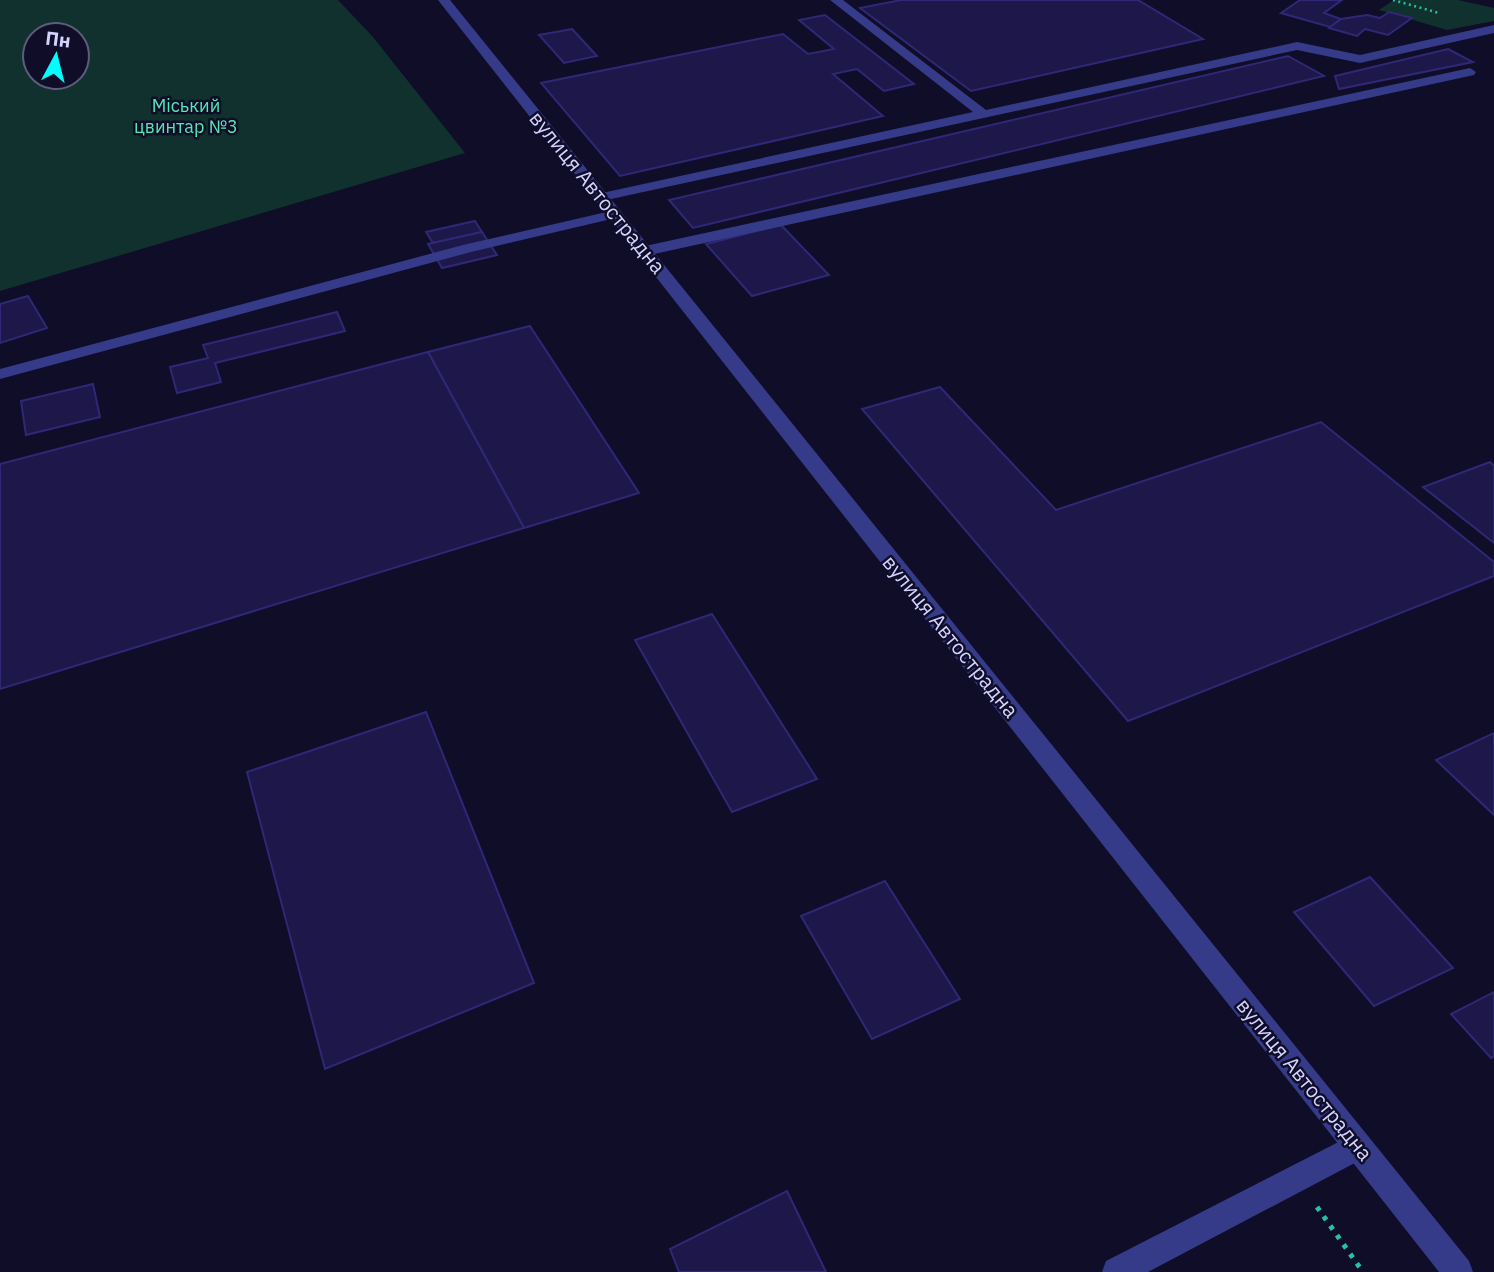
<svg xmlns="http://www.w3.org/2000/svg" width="1494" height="1272" font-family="'IBM Plex Sans',sans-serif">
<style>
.green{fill:#10312d;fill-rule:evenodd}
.building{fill:#1d1849;stroke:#2f2877;stroke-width:2}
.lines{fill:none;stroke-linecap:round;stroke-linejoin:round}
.path-far1{stroke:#26c0a6;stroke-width:2.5;stroke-dasharray:2 3.5;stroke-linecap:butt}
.path{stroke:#26c0a6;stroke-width:5;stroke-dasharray:4.5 7;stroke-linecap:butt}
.lane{fill:#353b89;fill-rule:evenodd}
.street{fill:#353b89;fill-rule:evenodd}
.labels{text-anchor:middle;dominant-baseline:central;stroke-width:5;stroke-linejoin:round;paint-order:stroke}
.far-park-label{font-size:18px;fill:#56e8b4;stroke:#0f0d27}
.street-label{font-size:21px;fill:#d4d3ff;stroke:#0f0d27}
</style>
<rect width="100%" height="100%" fill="#0f0d27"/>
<g class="green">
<path d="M0 0H338L373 37 465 153 0 291ZM35 35H77V77H35Z"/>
<polygon points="1394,0 1458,0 1494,8 1494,21 1447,30 1379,10"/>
</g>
<g class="building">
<polygon points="901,0 1138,0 1203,39 971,91 860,8"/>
<polygon points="1300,0 1342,0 1324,13 1341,19 1330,27 1281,13"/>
<polygon points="1389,12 1412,18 1388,35 1365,29 1357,36 1329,28 1341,19 1367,15 1380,18"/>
<polygon points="825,15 914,84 884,91 857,69 833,74 883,116 620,176 541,83 783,34 808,54 834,49 799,20"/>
<polygon points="572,29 597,56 564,63 539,35"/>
<polygon points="1448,49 1473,62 1339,89 1335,76"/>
<polygon points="1288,56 1324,76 693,228 669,200"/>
<polygon points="475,221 482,232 433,243 426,232"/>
<polygon points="781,225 829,275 752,296 706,244"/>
<polygon points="482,232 497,255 442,268 428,244"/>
<polygon points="28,296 47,328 0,343 0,304"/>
<polygon points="337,312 345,331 215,363 221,382 177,393 170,367 208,358 203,345"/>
<polygon points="530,326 639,493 524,528 428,352"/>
<polygon points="428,352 524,528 0,689 0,464"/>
<polygon points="93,384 100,417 26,435 21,401"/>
<polygon points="940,387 1056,510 1321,422 1494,562 1494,576 1128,721 862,409"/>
<polygon points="1490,462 1494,466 1494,543 1423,487"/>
<polygon points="712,614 817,779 732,812 635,640"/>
<polygon points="426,712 534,983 325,1069 247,772"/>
<polygon points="1494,733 1494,815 1436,760"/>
<polygon points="1370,877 1453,968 1374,1006 1294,912"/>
<polygon points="885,881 960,999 872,1039 801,916"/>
<polygon points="1494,992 1494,1056 1491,1058 1451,1014"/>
<polygon points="787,1191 826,1272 679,1272 670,1249"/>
</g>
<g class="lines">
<polyline class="path-far1" points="1393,0 1439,13"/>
<polyline class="path" points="1317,1207 1363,1272"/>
<g class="lane">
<polygon points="830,0 843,0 986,110 1297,42 1360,55 1494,25 1494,33 1360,63 1297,50 602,201 597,200 595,197 597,194 602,193 973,112"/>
<polygon points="1470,68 1476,72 1474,75 645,256 637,251 645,246"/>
<polygon points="615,210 620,211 622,214 620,217 471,252 0,379 0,369 463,245"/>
<polygon points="1358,1132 1368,1136 1372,1146 1368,1156 1148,1272 1102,1272 1106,1261"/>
</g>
<polygon class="street" points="438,0 450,0 1469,1261 1473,1272 1439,1272"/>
</g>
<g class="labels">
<g class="far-park-label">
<text x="186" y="105">Міський<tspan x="186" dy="21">цвинтар №3</tspan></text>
</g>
<g class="street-label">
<text transform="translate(598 192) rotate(51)">вулиця Автострадна</text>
<text transform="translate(951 636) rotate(51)">вулиця Автострадна</text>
<text transform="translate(1305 1079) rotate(51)">вулиця Автострадна</text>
</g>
</g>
<g transform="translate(56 56) rotate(7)"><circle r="33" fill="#0f0d27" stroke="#5e5c7d" stroke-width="2"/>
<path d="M0-5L12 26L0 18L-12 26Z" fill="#00fefc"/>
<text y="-10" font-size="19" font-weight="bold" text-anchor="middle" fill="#d4d3ff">Пн</text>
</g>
</svg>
